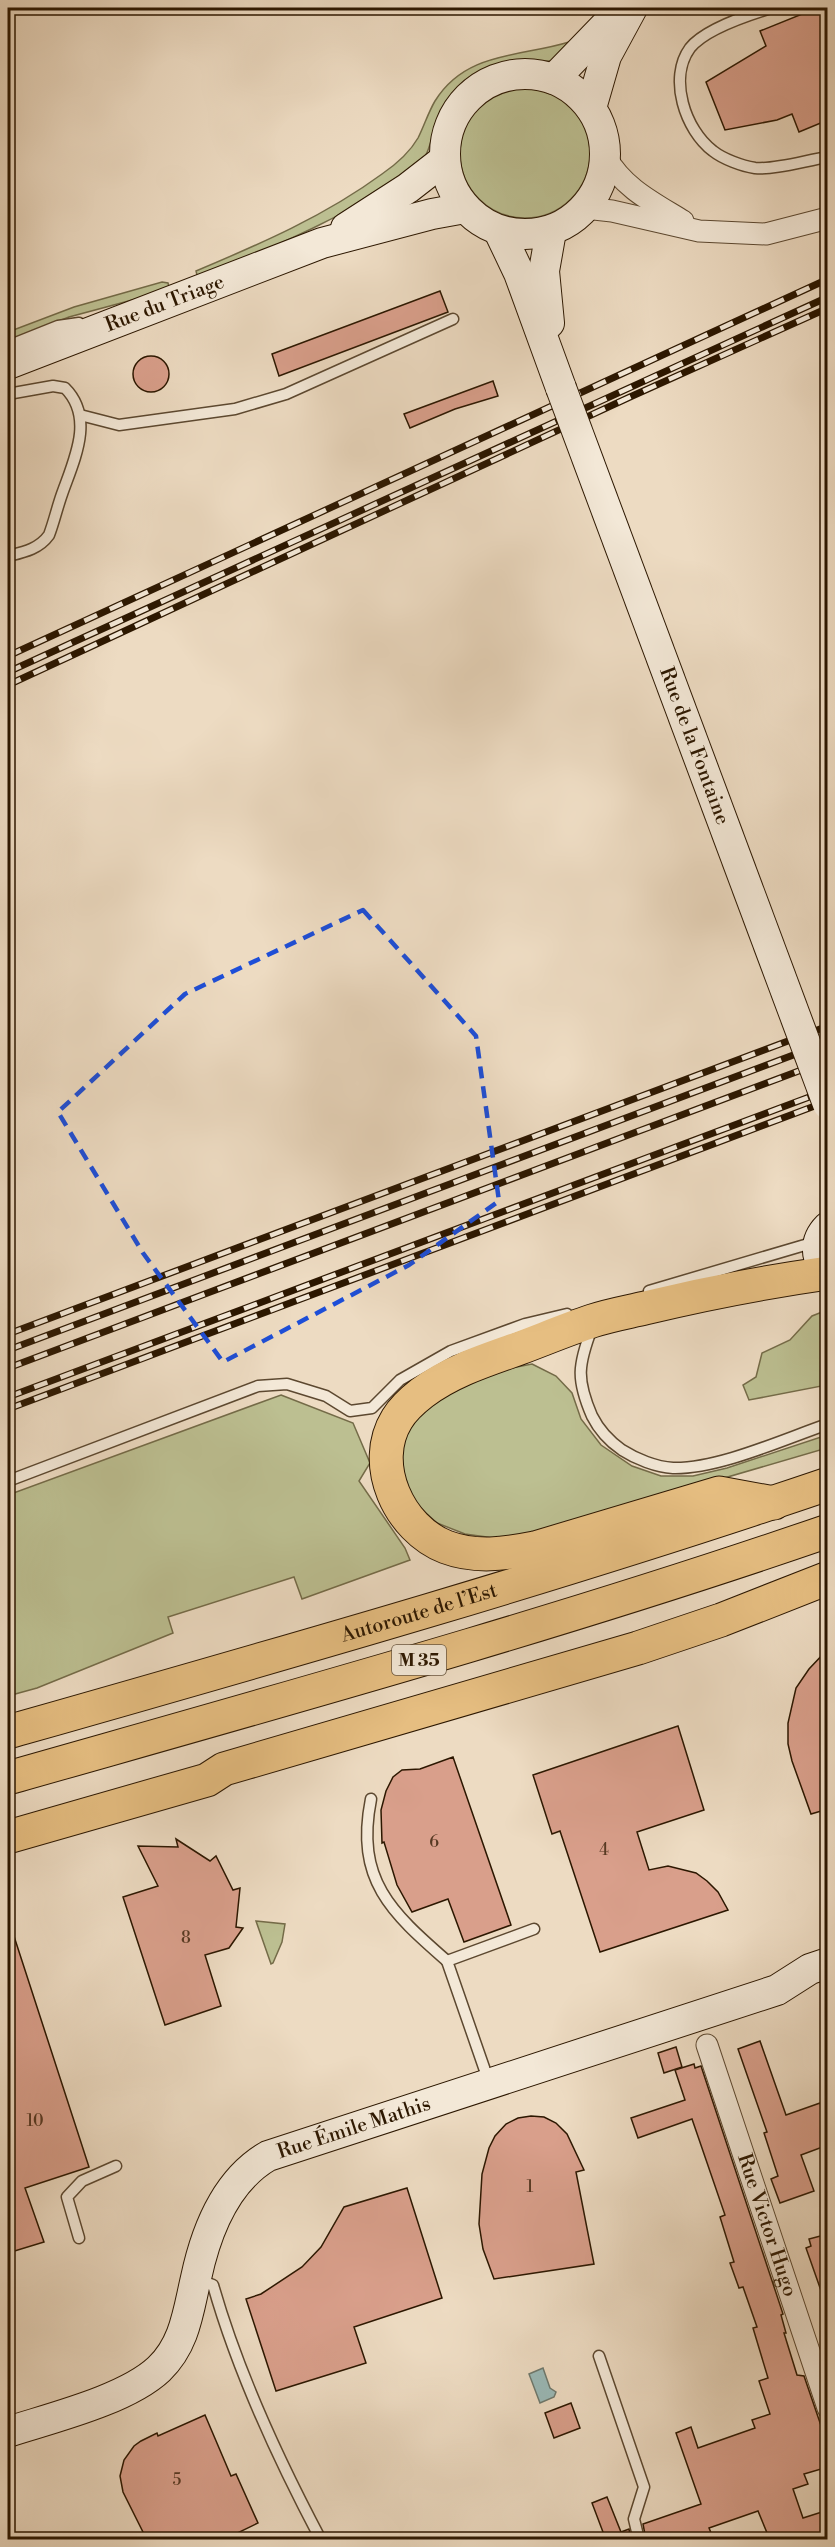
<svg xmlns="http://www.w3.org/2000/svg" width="835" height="2547" font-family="'Libre Bodoni',serif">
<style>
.green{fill:#bcbf91;stroke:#746b48;stroke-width:1.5}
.water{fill:#9abab8;stroke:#6e796e;stroke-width:1.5}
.building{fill:#d99f8b;stroke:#2c1700;stroke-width:1.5}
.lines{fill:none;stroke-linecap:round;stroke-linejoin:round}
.lane-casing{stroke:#5c4830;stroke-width:13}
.street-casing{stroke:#5c4830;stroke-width:23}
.secondary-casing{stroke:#2c1700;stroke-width:32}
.highway-casing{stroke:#2c1700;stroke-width:35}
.lane{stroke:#f3e8d7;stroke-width:10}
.street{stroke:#f3e8d7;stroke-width:21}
.secondary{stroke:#f3e8d7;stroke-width:30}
.highway{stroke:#e6be81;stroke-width:33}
.rail-casing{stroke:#2c1700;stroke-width:7}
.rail{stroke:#f3e8d7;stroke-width:4.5;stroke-dasharray:14;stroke-linecap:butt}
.secondary-bridge-casing{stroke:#2c1700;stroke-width:32;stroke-linecap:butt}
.secondary-bridge{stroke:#f3e8d7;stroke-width:30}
.marked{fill:none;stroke:#1d4ed8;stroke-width:4.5;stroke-dasharray:12 8;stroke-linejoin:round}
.labels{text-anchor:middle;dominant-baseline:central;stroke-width:5;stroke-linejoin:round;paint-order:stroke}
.number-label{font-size:16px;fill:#573923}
.shield{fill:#f3e8d7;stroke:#685640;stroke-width:1.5}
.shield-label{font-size:18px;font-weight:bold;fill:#2c1700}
.street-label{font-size:20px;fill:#2c1700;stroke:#f3e8d7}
</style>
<rect width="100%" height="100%" fill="#eddbc2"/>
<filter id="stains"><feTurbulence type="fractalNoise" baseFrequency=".00333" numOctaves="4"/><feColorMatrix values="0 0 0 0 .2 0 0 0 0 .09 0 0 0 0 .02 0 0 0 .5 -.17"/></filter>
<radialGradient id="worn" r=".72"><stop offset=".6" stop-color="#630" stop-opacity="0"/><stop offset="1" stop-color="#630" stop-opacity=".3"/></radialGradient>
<g class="green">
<path d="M569 42 564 60C546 63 529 59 510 61 477 66 445 96 435 127 431 140 428 159 416 167 350 216 273 247 198 279L196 271C260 244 325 216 382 174 395 165 410 152 418 138 424 126 428 113 435 101 466 51 521 57 569 42Z"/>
<circle cx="525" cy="153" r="65"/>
<polygon points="162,282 168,283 169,287 162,292 69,317 8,341 8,332 74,307"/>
<polygon points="827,1310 827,1385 749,1400 743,1385 756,1377 762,1353 790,1340 812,1316"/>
<polygon points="532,1364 556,1376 572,1393 581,1419 601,1445 632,1466 661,1476 693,1476 727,1468 827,1435 827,1448 536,1533 494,1538 465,1534 437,1523 416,1504 401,1473 402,1443 419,1408 456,1388 501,1370"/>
<polygon points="281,1395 353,1423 370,1463 359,1481 405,1548 410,1560 302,1599 294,1577 168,1617 173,1633 37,1688 8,1696 8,1495"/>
<polygon points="256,1921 285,1924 282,1942 273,1963 271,1964"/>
</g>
<polygon class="water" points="543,2368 550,2388 556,2392 554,2397 540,2403 529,2374"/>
<g class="building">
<polygon points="817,8 828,8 828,120 799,132 792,114 777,120 725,130 706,82 766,46 760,31"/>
<polygon points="440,291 448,312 279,376 272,354"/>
<circle cx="151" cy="374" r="18"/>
<polygon points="493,381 498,396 455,409 410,428 404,414"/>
<polygon points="828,1649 828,1809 811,1814 792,1761 788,1744 788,1723 796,1688 809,1669"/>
<polygon points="678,1726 704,1810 637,1832 649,1870 668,1866 696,1873 707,1881 718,1892 728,1910 600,1952 560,1831 552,1834 533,1775"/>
<polygon points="453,1757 511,1925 464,1942 448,1899 412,1912 397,1885 384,1842 382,1843 381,1810 386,1791 393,1777 402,1770 420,1769"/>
<polygon points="176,1839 210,1861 216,1856 233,1890 240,1888 236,1927 243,1928 229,1948 205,1955 221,2006 165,2025 123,1897 158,1886 138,1846 178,1847"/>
<polygon points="8,1927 11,1927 89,2167 25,2188 44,2242 8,2253"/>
<polygon points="760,2041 786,2115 820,2103 828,2125 828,2145 801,2155 814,2191 780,2203 771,2179 778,2176 764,2133 767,2132 738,2049"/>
<polygon points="676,2047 682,2067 664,2073 658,2053"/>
<polygon points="694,2064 695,2068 701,2066 783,2314 781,2315 786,2333 784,2333 797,2375 804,2376 828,2446 828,2467 804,2474 808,2484 793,2489 803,2518 828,2510 828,2540 770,2540 758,2511 709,2528 714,2540 646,2540 643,2524 701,2504 676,2433 691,2427 698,2448 755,2428 752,2420 770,2414 759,2381 768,2378 753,2328 757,2327 743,2287 739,2288 730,2263 734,2262 720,2217 725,2215 692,2119 638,2138 631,2118 685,2100 675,2070"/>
<polygon points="531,2116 544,2117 556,2123 567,2134 584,2170 576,2172 594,2264 494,2279 483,2249 479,2224 482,2174 489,2148 495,2136 506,2124 518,2118"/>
<polygon points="407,2188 442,2298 354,2327 366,2363 276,2391 246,2299 261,2294 302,2267 321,2247 344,2207"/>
<polygon points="828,2234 828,2302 825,2302 806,2248 811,2246 809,2239"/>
<polygon points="571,2403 580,2428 554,2438 545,2413"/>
<polygon points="205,2415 231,2476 236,2474 258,2523 223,2540 147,2540 123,2492 120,2476 124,2460 134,2446 141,2441 157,2433 158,2436"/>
<polygon points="607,2497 621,2532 629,2529 631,2540 606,2540 592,2503"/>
</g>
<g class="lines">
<g class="lane-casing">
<g id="lane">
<path d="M771 8C748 15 705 29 690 48 668 78 685 130 713 151 723 159 742 166 755 168 775 170 807 160 828 157"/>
<polyline points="8,346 58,326 79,323"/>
<path d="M8 394 53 386 65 388C95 418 74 460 62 494 57 508 54 522 49 535 39 549 24 552 8 556"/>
<polyline points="80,415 119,425 235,409 286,394 453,319"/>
<polyline points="649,1291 815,1242"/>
<path d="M592 1328C578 1365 576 1379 592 1416 599 1430 609 1441 622 1450 636 1459 656 1467 673 1468 719 1469 784 1439 828 1424"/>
<polyline points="8,1481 258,1386 287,1384 326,1396 350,1411 372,1408 400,1380 451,1351 525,1324 567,1314"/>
<path d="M371 1799C355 1880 391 1912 447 1961"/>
<polyline points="489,2082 447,1961 534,1929"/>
<polyline points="79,2238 67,2197 82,2181 116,2166"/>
<path d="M199 2280 213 2285C238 2373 278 2459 321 2540"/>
<polyline points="599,2356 644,2487 634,2519 639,2540"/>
</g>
</g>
<g class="street-casing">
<g id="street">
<path d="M606 157C623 188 654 203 683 221"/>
<polyline points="585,208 612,211 699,231 766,234 828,218"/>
<path id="s1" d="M707 2045 828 2408"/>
</g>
</g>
<g class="secondary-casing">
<g id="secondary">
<circle cx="525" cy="154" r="80"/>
<polyline points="554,79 615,16"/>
<polyline points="591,108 606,56 632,8"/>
<polyline points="346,228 408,188 444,160"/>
<polyline points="499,231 519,273 561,388"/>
<polyline points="549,323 544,271 551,231"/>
<path id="s2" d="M8 364 322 243 432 214 465 208"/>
<path d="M828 1227C814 1241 815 1258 828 1272"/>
<path id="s3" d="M8 2432C51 2418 126 2400 159 2369 185 2344 188 2312 196 2278 206 2231 225 2181 268 2156L777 1990 810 1969 828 1963"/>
</g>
</g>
<g class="highway-casing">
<g id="highway">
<path d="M774 1503 719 1493 535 1548C505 1554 475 1558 446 1547 399 1529 369 1464 397 1419 403 1409 413 1400 422 1393 451 1371 486 1360 520 1348 544 1339 568 1329 592 1321 610 1315 628 1312 645 1308 707 1293 765 1282 828 1273"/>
<path id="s4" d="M8 1732C282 1654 557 1576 828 1484"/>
<path d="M8 1778C282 1700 558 1624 828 1531"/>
<polyline points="8,1837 207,1780 224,1769 638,1648 721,1620 828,1578"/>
</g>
</g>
<use href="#lane" class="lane"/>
<use href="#street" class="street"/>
<use href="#secondary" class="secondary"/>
<use href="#highway" class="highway"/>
<g class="rail-casing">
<g id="rail">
<polyline points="8,656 828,279"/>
<polyline points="8,672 828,297"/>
<polyline points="8,685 630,397 828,308"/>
<polyline points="8,1334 828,1026"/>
<polyline points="8,1350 828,1042"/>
<polyline points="8,1368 828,1060"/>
<polyline points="8,1397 828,1090"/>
<polyline points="8,1409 828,1101"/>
</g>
</g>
<use href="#rail" class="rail"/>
<g class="secondary-bridge-casing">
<g id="secondary-bridge">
<path id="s5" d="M561 388 828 1104"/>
</g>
</g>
<use href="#secondary-bridge" class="secondary-bridge"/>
</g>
<path class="marked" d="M363 910 476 1036 499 1201 409 1265 223 1362 143 1253 58 1112 185 994Z"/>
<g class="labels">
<g class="number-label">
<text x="434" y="1842">6</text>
<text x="604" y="1850">4</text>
<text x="186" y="1938">8</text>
<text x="35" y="2121">10</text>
<text x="530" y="2187">1</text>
<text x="177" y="2480">5</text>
</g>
<rect class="shield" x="392" y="1645" width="54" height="30" rx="4.5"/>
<g class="shield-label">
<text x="419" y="1660">M 35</text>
</g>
<g class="street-label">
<text stroke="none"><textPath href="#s2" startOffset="168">Rue du Triage</textPath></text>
<text stroke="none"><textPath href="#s5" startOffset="382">Rue de la Fontaine</textPath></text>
<text stroke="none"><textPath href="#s4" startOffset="428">Autoroute de l’Est</textPath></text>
<text stroke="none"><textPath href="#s3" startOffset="501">Rue Émile Mathis</textPath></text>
<text stroke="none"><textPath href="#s1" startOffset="190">Rue Victor Hugo</textPath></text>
</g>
</g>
<rect width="835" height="2547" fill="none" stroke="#eddbc2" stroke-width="30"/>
<rect x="9" y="9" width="817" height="2529" fill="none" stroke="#2c1700" stroke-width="3"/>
<rect x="15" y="15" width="805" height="2517" fill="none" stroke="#2c1700" stroke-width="1.5"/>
<rect width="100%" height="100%" filter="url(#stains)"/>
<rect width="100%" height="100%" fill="url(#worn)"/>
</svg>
